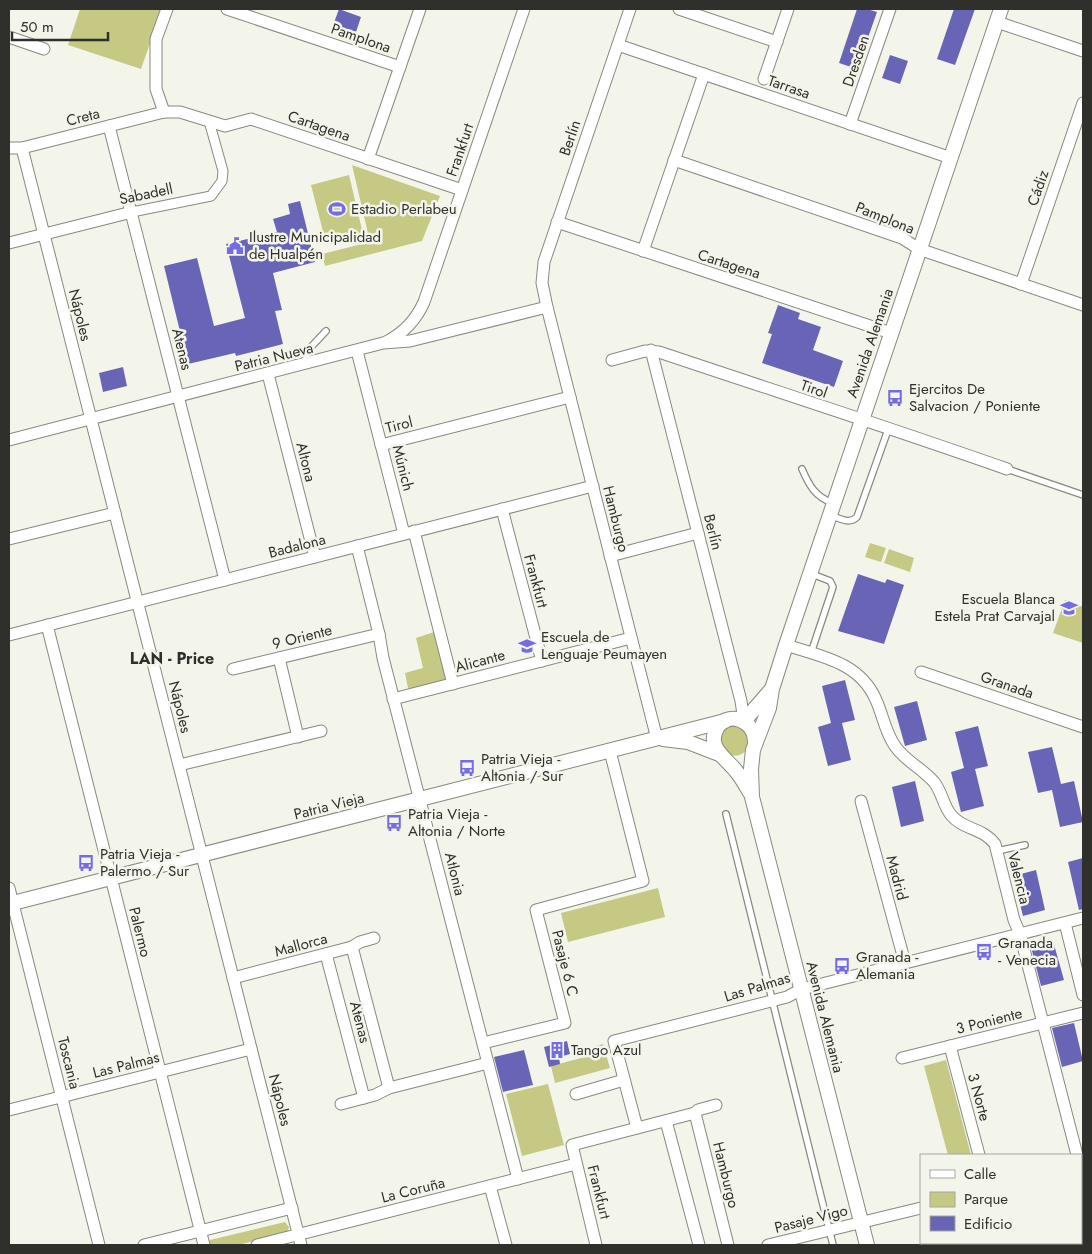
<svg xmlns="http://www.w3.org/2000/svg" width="1092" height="1254" font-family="Jost,sans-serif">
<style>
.green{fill:#c5c984}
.building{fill:#6865b7}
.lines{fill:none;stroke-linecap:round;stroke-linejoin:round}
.service-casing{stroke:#88897f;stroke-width:8}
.pedestrian-casing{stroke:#88897f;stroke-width:11}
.minor-casing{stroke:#88897f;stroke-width:13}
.tertiary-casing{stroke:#88897f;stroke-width:16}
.service{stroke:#fff;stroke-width:5.5}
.pedestrian{stroke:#fff;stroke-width:9}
.minor{stroke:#fff;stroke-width:11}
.tertiary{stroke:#fff;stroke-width:14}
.labels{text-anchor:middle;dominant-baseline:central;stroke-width:5;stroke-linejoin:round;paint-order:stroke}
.street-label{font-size:15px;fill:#2f302c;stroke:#f4f5ea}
.poi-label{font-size:15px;fill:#2f302c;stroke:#f4f5ea;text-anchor:start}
.neighbourhood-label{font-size:16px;font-weight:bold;fill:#2f302c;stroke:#f4f5ea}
</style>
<rect width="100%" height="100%" fill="#f4f5ea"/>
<g class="green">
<polygon points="80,9 162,9 141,69 68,45"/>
<polygon points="352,165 440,196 422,241 325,266 322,254 370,242"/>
<polygon points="349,175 363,234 326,243 311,185"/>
<polygon points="870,543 886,548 881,562 865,557"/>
<polygon points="889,549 914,558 910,572 884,563"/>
<polygon points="1065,600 1083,606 1083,643 1053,633"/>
<polygon points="434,632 447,679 409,693 405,673 423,668 416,638"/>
<path d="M738 724 750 737 746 751C733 761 728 754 719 744 722 728 722 728 738 724Z"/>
<polygon points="658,888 665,917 568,942 561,913"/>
<polygon points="603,1044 610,1068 555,1083 551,1066 585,1057 583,1049"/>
<polygon points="946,1060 971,1155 948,1155 924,1066"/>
<polygon points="548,1084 564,1145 522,1156 506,1094"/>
<polygon points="285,1222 289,1227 287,1233 238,1245 208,1245 210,1240"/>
</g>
<g class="building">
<polygon points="339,9 361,17 355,35 332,28"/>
<polygon points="857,9 867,9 877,12 857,69 839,63"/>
<polygon points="954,9 975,9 955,65 937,59"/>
<polygon points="890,55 908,61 900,84 882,78"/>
<polygon points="300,201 315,262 273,273 282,310 275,311 283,344 236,356 235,353 188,364 164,266 197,258 214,326 245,318 226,244 277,232 273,219 290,214 288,204"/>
<polygon points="778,305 800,313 798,319 821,327 813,350 843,361 834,387 762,363 772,334 768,333"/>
<polygon points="123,367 127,386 103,392 99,373"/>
<polygon points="858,574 885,583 887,579 904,585 884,644 838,631"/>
<polygon points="845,680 855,720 842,723 851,760 828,766 818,727 831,723 822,686"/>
<polygon points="917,701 927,740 905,746 894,707"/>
<polygon points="978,726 988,766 975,769 984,806 961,812 951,772 964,768 955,732"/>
<polygon points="1052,747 1061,784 1074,781 1083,822 1060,827 1052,790 1038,793 1028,752"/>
<polygon points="915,781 924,821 901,827 892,787"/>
<polygon points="1083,858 1083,909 1079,910 1068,862"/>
<polygon points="1036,870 1045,910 1023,916 1013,876"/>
<polygon points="1053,941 1064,980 1041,986 1031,947"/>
<polygon points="1074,1023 1083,1061 1062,1067 1052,1028"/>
<polygon points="567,1041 570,1054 559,1057 560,1064 549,1067 544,1047"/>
<polygon points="524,1050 533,1085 503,1092 494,1057"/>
</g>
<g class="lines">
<g class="service-casing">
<g id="service">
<polyline points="304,363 310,348 326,331"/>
<path d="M802 469C809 485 815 497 833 503"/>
<polyline points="1007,469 1083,495"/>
<path d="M830 515C839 518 849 525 857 517L889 427"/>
<polyline points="811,653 833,587 830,581 812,574"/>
<polyline points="726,814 833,1245"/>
<polyline points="997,851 1025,845"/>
</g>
</g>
<g class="pedestrian-casing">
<polyline id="pedestrian" points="132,212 211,196 222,181 223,171 209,121"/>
</g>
<g class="minor-casing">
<g id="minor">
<polyline points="227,9 400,67"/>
<polyline points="630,9 544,262 542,283 547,307 657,739"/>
<polyline points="679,9 777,42"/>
<polyline points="997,22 1083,51"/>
<polyline points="9,37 44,49"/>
<polyline points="618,45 951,158"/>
<polyline points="764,79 788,9"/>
<polyline points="164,112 156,89 156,39 167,9"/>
<polyline points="850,124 890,9"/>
<polyline points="109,126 225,580"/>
<polyline points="9,148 22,148 164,112 180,112 225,126 251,119 462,190"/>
<polyline points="22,148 301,1245"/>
<polyline points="368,159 420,9"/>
<polyline points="674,160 902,238 919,249 1083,305"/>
<polyline points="557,222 891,333"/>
<polyline points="9,243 132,212"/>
<polyline points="643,251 704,74"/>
<polyline points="1021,284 1083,103"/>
<path d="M386 342C404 333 416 320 424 302L524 9"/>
<polyline points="651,350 741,701 744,721"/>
<polyline points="357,351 404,534"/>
<path d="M612 360 645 351 659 352C775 391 891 428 1007 469"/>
<polyline points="268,374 315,557"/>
<polyline points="9,440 383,343 410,341 547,307"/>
<polyline points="381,445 570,397"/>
<polyline points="502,509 542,661"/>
<polyline points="414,531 453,684"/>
<polyline points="9,539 115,513"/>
<polyline points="357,546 379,634 383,658 518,1179"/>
<polyline points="610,556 698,533"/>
<polyline points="47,625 204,1245"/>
<polyline points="9,635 593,486"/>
<path d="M786 645C820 656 860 662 876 700 883 715 885 732 895 746 905 761 922 768 934 782 942 792 943 805 951 815 963 830 982 827 995 844L1014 920 1020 934 1077 1155"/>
<polyline points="279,658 298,737"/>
<polyline points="233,669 379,634"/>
<polyline points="921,672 1083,727"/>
<polyline points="393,699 631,638"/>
<polyline points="179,765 321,731"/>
<polyline points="861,801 905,963"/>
<polyline points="9,888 99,1245"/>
<polyline points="1065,923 1083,995"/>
<polyline points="352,947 389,1088"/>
<polyline points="326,954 364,1098"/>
<polyline points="233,978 352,947 360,942 374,938"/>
<polyline points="483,1043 565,1023 536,910 643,881 610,751"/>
<polyline points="950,1046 979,1155"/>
<polyline points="902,1058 1083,1013"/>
<polyline points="576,1094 624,1080"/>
<polyline points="341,1104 375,1095 389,1088 488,1063"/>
<polyline points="9,1110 251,1049"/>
<polyline points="695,1113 728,1245"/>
<polyline points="666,1121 699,1245"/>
<polyline points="637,1128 614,1041 787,997 802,989 1083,918"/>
<polyline points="1081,1168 1083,1178"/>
<polyline points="490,1186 506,1245"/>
<polyline points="144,1245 292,1208"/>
<polyline points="257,1245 576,1164"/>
<polyline points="596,1245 572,1145 695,1113 698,1110 716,1105"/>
<polyline points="768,1245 921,1208"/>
</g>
</g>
<g class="tertiary-casing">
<g id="tertiary">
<polyline points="744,721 771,690"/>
<polyline points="663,739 688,742 719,754"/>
<path d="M751 794C746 786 742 778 736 771 727 759 707 748 716 730 726 709 755 720 755 741"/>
<polyline points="9,904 725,721"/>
<polyline points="867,1245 752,797 751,769 753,750 769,708 772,689 786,645 1001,9"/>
</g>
</g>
<use href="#service" class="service"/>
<use href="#pedestrian" class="pedestrian"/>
<use href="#minor" class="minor"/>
<use href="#tertiary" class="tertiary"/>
</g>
<defs>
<g id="stadium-bare" transform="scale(1.35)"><path d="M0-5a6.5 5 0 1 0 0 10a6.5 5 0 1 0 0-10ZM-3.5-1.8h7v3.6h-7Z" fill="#746be5" stroke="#f4f5ea" stroke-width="2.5" paint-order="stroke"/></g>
<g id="civic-bare" transform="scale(1.35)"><path d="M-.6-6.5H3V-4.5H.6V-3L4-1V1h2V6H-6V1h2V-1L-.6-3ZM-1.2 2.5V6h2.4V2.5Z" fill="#746be5" stroke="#f4f5ea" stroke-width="2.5" paint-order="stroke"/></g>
<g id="bus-bare" transform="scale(1.35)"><path d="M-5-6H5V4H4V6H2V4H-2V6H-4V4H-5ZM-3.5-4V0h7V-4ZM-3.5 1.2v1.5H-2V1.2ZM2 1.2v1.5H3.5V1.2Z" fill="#746be5" stroke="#f4f5ea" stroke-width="2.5" paint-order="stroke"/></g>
<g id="school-bare" transform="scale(1.35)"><path d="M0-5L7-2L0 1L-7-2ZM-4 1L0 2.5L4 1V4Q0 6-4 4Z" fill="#746be5" stroke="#f4f5ea" stroke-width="2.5" paint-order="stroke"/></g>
<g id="building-bare" transform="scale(1.35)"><path d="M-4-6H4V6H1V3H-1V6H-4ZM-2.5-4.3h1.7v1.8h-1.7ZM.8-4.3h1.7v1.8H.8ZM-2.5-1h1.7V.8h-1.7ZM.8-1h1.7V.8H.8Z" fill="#746be5" stroke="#f4f5ea" stroke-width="2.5" paint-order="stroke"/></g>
</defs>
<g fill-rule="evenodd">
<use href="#stadium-bare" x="337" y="209"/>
<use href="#civic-bare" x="235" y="246"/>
<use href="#bus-bare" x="895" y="398"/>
<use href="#school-bare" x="1069" y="608"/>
<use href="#school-bare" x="527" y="646"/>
<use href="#bus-bare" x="467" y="768"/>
<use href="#bus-bare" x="394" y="823"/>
<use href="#bus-bare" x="86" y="863"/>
<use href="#bus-bare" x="984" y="952"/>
<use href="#bus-bare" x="842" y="966"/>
<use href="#building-bare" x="557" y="1050"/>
</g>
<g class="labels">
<g class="street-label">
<text transform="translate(361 38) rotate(19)">Pamplona</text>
<text transform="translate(856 61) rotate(-71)">Dresden</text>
<text transform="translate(789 87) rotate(19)">Tarrasa</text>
<text transform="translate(83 117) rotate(-14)">Creta</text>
<text transform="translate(319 126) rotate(19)">Cartagena</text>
<text transform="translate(570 138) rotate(-71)">Berlín</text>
<text transform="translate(460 150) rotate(-71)">Frankfurt</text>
<text transform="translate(1038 188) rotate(-71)">Cádiz</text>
<text transform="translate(146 194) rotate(-12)">Sabadell</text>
<text transform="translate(885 218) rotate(22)">Pamplona</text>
<text transform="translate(729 264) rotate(18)">Cartagena</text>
<text transform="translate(80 315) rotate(76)">Nápoles</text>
<text transform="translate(870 343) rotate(-71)">Avenida Alemania</text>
<text transform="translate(182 349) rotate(76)">Atenas</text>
<text transform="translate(274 357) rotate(-14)">Patria Nueva</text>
<text transform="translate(814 389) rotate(19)">Tirol</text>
<text transform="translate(399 425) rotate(-14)">Tirol</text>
<text transform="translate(306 462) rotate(76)">Altona</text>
<text transform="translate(403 468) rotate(76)">Múnich</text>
<text transform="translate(616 519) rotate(76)">Hamburgo</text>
<text transform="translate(713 532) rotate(76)">Berlín</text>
<text transform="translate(297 546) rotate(-14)">Badalona</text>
<text transform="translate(536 581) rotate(75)">Frankfurt</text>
<text transform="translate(302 637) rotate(-14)">9 Oriente</text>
<text transform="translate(480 661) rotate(-15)">Alicante</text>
<text transform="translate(1007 685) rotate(19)">Granada</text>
<text transform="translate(180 707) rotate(76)">Nápoles</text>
<text transform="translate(329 806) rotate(-14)">Patria Vieja</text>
<text transform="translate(455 874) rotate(76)">Atlonia</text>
<text transform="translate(897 878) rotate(75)">Madrid</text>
<text transform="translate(1019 878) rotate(76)">Valencia</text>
<text transform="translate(140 932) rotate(76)">Palermo</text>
<text transform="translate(301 945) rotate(-15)">Mallorca</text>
<text transform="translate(565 963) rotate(76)">Pasaje 6 C</text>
<text transform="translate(757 987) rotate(-17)">Las Palmas</text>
<text transform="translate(825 1017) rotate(76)">Avenida Alemania</text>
<text transform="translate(989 1021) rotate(-14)">3 Poniente</text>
<text transform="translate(360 1022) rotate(75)">Atenas</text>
<text transform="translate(69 1063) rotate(76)">Toscania</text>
<text transform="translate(126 1065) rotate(-14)">Las Palmas</text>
<text transform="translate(979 1097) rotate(75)">3 Norte</text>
<text transform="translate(280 1100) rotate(76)">Nápoles</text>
<text transform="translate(726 1175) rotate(76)">Hamburgo</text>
<text transform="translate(413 1190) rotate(-14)">La Coruña</text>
<text transform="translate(599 1192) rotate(76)">Frankfurt</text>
<text transform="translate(811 1219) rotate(-14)">Pasaje Vigo</text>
</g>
<g class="poi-label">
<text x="351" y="209">Estadio Perlabeu</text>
<text x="249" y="237">Ilustre Municipalidad<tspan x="249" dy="17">de Hualpén</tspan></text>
<text x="909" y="389">Ejercitos De<tspan x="909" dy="17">Salvacion / Poniente</tspan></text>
<text x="1055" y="599" text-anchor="end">Escuela Blanca<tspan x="1055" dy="17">Estela Prat Carvajal</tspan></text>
<text x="541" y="637">Escuela de<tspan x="541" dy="17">Lenguaje Peumayen</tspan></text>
<text x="481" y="759">Patria Vieja -<tspan x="481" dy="17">Altonia / Sur</tspan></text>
<text x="408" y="814">Patria Vieja -<tspan x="408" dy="17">Altonia / Norte</tspan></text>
<text x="100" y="854">Patria Vieja -<tspan x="100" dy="17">Palermo / Sur</tspan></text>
<text x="998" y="943">Granada<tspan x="998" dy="17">- Venecia</tspan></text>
<text x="856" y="957">Granada -<tspan x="856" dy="17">Alemania</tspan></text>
<text x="571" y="1050">Tango Azul</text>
</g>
<g class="neighbourhood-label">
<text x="172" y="658">LAN - Price</text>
</g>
</g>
<rect width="1092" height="1254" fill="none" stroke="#2f302c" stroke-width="20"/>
<rect x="920" y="1154" width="162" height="90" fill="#f4f5ea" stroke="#a5a69e"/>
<rect x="930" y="1170" width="25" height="8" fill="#ffffff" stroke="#a5a69e"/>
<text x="964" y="1179" font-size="15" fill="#2f302c">Calle</text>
<rect x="930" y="1192" width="25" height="15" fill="#c5c984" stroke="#a5a69e"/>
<text x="964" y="1204" font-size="15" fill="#2f302c">Parque</text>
<rect x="930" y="1216" width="25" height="15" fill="#6865b7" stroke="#a5a69e"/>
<text x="964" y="1229" font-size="15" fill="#2f302c">Edificio</text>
<path d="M12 32v8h96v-8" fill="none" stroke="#2f302c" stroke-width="2.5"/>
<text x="20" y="32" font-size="15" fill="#2f302c" stroke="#f4f5ea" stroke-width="4" paint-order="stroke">50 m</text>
</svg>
